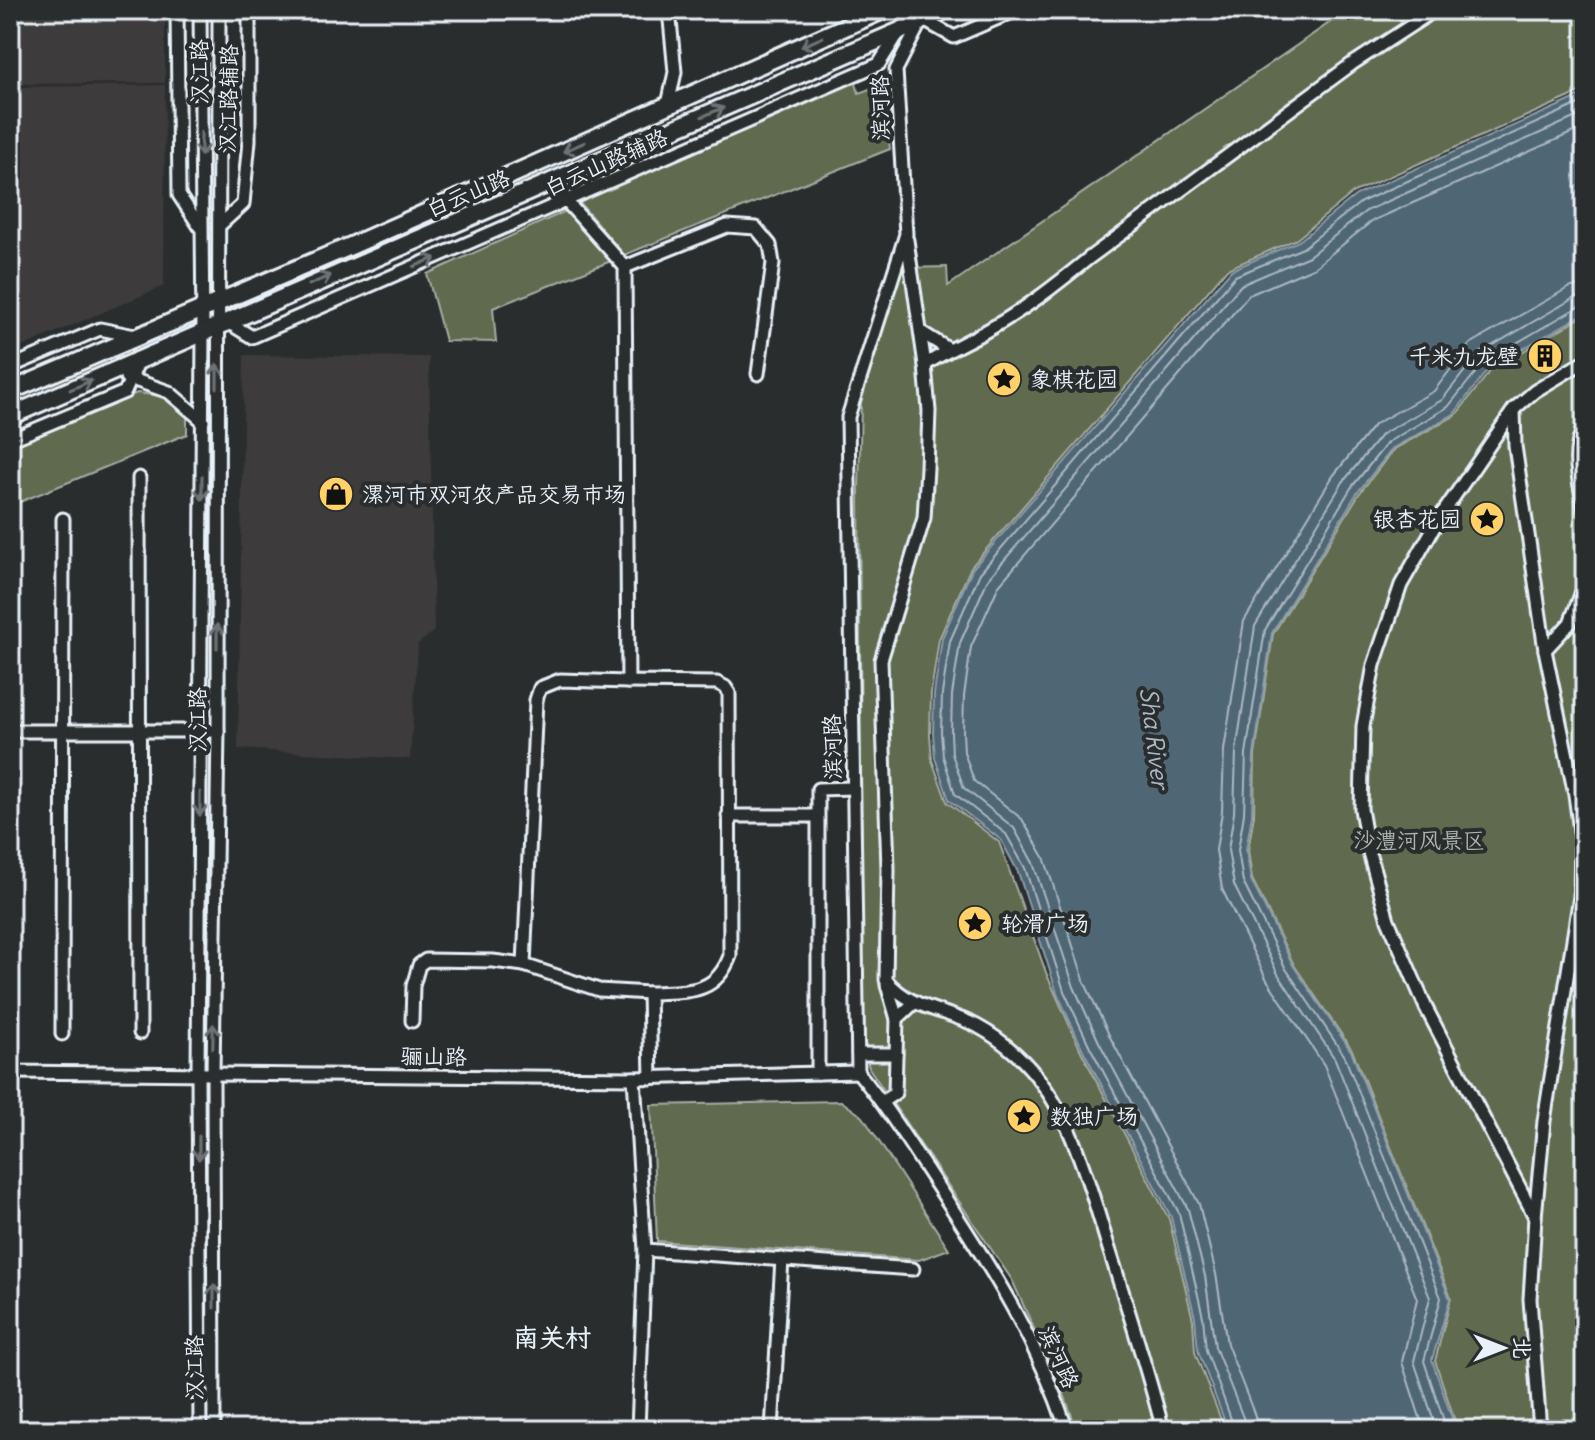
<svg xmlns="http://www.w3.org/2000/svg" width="1595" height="1440" font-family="Delius,'LXGW WenKai TC',sans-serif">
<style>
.built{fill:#3e3a3a}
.green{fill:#616a50;stroke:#a4aea4;stroke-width:2}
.water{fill:#506674;stroke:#8d9ea9;stroke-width:2}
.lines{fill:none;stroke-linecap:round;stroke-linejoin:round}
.shore{stroke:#abb9c3;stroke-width:2}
.minor-casing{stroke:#e8f1f8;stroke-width:17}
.highway-casing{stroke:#e8f1f8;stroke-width:22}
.minor{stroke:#2a2d2e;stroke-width:11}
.highway{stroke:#2a2d2e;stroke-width:16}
.oneway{stroke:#6c7275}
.labels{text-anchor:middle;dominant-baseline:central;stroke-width:8;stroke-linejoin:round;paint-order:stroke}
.street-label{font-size:22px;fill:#e8f1f8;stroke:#2a2d2e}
.poi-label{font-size:22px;fill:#e8f1f8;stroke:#2a2d2e;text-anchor:start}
.park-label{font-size:22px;fill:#abb4ac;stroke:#2a2d2e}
.water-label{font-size:24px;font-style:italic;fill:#abb9c3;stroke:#2a2d2e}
.quarter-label{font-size:26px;font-weight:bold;fill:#e8f1f8;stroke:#2a2d2e}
</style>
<rect width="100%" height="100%" fill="#2a2d2e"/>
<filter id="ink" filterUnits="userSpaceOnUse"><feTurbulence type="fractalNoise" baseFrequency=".0125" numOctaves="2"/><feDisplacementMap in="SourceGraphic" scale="16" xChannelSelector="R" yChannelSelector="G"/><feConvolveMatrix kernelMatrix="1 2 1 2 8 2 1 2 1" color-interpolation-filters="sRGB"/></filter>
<g filter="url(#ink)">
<g class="built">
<polygon points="10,10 165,10 165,83 10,84"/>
<polygon points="165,85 164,286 10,352 10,87"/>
<polygon points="244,355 429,357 434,631 418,644 410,759 238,749"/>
</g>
<g class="green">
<polygon points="1348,10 1585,10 1585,88 1570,97 1354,192 1297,239 1227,269 971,567 939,639 931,693 930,735 932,760 947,802 999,842 1047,975 1081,1051 1169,1219 1193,1320 1195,1352 1225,1430 1077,1430 1065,1397 1012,1280 869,1068 863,1042 859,490 861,402 902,268 947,267 948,286"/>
<polygon points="855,81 859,93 883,84 890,149 624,255 578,201"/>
<polygon points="566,211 611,261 493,308 496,342 445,341 427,274"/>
<polygon points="1585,315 1585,776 1581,774 1585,814 1585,1167 1576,1252 1585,1260 1585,1430 1458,1430 1435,1361 1451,1298 1352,1050 1294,965 1252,879 1248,850 1254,815 1255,755 1273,634 1359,494 1394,449 1456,415 1491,370"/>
<polygon points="137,393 161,396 187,417 187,434 10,506 10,447"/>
<polygon points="841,1101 863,1117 949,1249 919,1260 657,1241 651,1105"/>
</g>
<polygon class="water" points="1585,92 1585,313 1489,368 1454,414 1393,448 1357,493 1272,633 1254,755 1252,815 1246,850 1251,880 1293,965 1351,1051 1450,1299 1432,1360 1456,1430 1228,1430 1198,1351 1195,1318 1171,1217 1083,1050 1057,993 1018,872 1001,840 949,800 935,758 933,733 934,694 942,638 972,569 1231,270 1299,241 1356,195 1572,100"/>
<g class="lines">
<g class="shore">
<polyline points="1235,1430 1206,1350 1203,1317 1179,1213 1090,1047 1064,991 1025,868 1006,834 955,794 943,756 941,733 942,694 950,641 980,573 1235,276 1303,248 1361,202 1585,101"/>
<polyline points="1245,1430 1244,1420 1215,1347 1205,1276 1188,1209 1099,1042 1074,987 1033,863 1014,828 964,788 952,754 951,733 952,695 960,643 988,579 1241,285 1309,256 1366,211 1585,113"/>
<polyline points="1257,1430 1255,1416 1227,1344 1216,1274 1199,1204 1110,1037 1085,983 1044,857 1022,819 974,781 964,752 963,732 964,696 971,647 999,585 1249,295 1315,267 1372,221 1585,127"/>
<polyline points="1424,1430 1402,1362 1417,1299 1324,1065 1267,980 1222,889 1216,850 1222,812 1224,750 1244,621 1333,476 1375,424 1434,391 1470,344 1568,288 1585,284"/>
<polyline points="1437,1430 1414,1361 1430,1298 1335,1059 1278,974 1234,885 1228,850 1234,813 1236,752 1255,626 1343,482 1382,434 1442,400 1478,354 1574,298 1585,296"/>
<polyline points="1447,1430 1424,1361 1441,1298 1344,1055 1286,969 1243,882 1238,850 1244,814 1246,754 1265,630 1351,488 1388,442 1448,407 1484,362 1578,307 1585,306"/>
</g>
<g class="minor-casing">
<g id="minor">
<polyline points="177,10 179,195 200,227"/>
<path d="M1017 10 954 37 922 19 896 70 906 234 848 417 858 1072C889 1110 915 1152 942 1193 993 1271 1037 1340 1067 1430"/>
<polyline points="668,105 675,72 669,10"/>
<path d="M556 179 566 201 625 267 628 682 717 683 725 687 729 693 730 956C715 996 686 991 649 993L651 1078"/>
<polyline points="220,225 243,204 249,141 249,10"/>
<path d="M907 240 925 365 929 411 927 468 924 518 881 660 888 869 886 980C912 1010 944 1009 977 1026 990 1033 1005 1044 1016 1054 1072 1105 1089 1187 1111 1255 1129 1313 1148 1371 1163 1430"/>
<polyline points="625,267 727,226 756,228 770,245 773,263 758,374"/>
<polyline points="226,321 252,337 879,64 899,32"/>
<polyline points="921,332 948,349"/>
<path d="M925 365C945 351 965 343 986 331 1023 311 1056 285 1089 258L1352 64 1435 10"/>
<polyline points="10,367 100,329 135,336"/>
<polyline points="126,377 169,392 203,421"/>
<polyline points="1514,409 1515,446 1545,650 1575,795 1581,838 1580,896 1544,1121 1535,1217 1530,1299 1540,1430"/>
<path d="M1585 426C1569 454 1580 482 1585 512"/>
<polyline points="10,440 125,392 139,360"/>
<polyline points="139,478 140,1033"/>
<polyline points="1545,650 1570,623 1585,584"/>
<polyline points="628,682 560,680 540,688 536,700 524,965 599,990 649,993"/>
<polyline points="10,731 218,731"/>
<polyline points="728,816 817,816"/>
<polyline points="887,985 897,1019"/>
<polyline points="412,1021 413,986 419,965 426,960 493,961 524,965"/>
<polyline points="62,1034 63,519"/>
<polyline points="858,1054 896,1054"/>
<polyline points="10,1072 634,1078 858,1072"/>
<polyline points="818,1073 818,789 853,788"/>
<polyline points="634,1078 645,1250 638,1430"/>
<polyline points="882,1102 895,1093 897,1019 914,1003"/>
<polyline points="1535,1217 1426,1008 1388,920 1368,849 1361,809 1363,726 1374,665 1401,585 1438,520 1514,409 1535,391 1585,361"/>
<polyline points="645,1250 913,1269"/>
<polyline points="200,1430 198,1073 203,332 200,10"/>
<polyline points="214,1430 213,1073 218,731 219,10"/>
<polyline points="772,1430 782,1259"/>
</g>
</g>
<g class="highway-casing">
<g id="highway">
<polyline points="10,391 353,245 883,10"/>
<polyline points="10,416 900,31 944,10"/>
</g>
</g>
<use href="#minor" class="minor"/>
<use href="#highway" class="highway"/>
</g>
<defs><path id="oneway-shaft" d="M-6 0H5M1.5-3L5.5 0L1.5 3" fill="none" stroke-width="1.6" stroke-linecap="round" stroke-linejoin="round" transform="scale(2)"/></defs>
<g class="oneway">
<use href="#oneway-shaft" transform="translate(812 42) rotate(156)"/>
<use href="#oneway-shaft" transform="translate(713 112) rotate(-23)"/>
<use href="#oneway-shaft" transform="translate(201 144) rotate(90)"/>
<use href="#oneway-shaft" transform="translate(574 147) rotate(156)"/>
<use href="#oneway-shaft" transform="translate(425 262) rotate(-23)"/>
<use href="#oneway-shaft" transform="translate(320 280) rotate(-24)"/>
<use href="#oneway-shaft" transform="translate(217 376) rotate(-90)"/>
<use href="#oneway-shaft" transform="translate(81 385) rotate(-24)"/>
<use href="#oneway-shaft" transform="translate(202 488) rotate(90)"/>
<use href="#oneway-shaft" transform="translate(217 636) rotate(-90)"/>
<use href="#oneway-shaft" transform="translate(200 804) rotate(90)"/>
<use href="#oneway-shaft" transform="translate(213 1036) rotate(-89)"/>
<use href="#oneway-shaft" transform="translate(199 1148) rotate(90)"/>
<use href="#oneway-shaft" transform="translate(214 1296) rotate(-90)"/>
</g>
</g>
<defs>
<g id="building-disc" transform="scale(1.8)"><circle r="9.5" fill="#ffd166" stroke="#2a2d2e"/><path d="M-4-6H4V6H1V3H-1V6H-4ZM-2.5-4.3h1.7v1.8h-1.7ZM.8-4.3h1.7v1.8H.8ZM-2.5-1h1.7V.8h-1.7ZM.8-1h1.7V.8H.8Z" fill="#111"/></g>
<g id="sight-disc" transform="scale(1.8)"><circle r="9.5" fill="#ffd166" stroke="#2a2d2e"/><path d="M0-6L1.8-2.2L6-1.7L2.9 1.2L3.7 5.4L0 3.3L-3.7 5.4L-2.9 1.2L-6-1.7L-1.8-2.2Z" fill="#111"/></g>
<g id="shop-disc" transform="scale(1.8)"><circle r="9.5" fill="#ffd166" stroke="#2a2d2e"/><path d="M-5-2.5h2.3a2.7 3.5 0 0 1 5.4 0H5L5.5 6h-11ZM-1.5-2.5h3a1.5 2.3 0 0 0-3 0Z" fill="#111"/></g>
</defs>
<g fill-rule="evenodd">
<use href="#building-disc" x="1545" y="356"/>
<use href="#sight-disc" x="1004" y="379"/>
<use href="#shop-disc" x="336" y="494"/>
<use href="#sight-disc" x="1487" y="519"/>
<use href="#sight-disc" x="975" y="923"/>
<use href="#sight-disc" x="1024" y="1116"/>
</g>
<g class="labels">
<g class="street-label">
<text transform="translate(199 72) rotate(-90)">汉江路</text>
<text transform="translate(228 99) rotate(-89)">汉江路辅路</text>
<text transform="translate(880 108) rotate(-91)">滨河路</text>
<text transform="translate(606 162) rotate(-24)">白云山路辅路</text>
<text transform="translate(468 193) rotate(-23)">白云山路</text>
<text transform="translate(197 720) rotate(-90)">汉江路</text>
<text transform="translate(832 747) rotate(-91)">滨河路</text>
<text transform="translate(434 1056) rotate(1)">骊山路</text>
<text transform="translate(1059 1357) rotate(66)">滨河路</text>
<text transform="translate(194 1368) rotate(-90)">汉江路</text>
</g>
<g class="poi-label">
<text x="1519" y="356" text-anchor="end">千米九龙壁</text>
<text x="1030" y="379">象棋花园</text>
<text x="362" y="494">漯河市双河农产品交易市场</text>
<text x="1461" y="519" text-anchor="end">银杏花园</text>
<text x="1001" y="923">轮滑广场</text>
<text x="1050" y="1116">数独广场</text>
</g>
<g class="park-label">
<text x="1419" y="840">沙澧河风景区</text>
</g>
<g class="water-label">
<text transform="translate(1155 738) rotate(83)">Sha River</text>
</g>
<g class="quarter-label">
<text x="552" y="1337">南关村</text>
</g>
</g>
<rect width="1595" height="1440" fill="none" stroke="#2a2d2e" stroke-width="40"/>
<rect x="20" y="20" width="1555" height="1400" fill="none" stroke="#e8f1f8" stroke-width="3" filter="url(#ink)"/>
<g transform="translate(1503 1348) rotate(90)" stroke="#2a2d2e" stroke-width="6" paint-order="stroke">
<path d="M0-6L14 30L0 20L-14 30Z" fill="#e8f1f8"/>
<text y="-12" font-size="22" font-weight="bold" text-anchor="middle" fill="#e8f1f8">北</text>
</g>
</svg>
